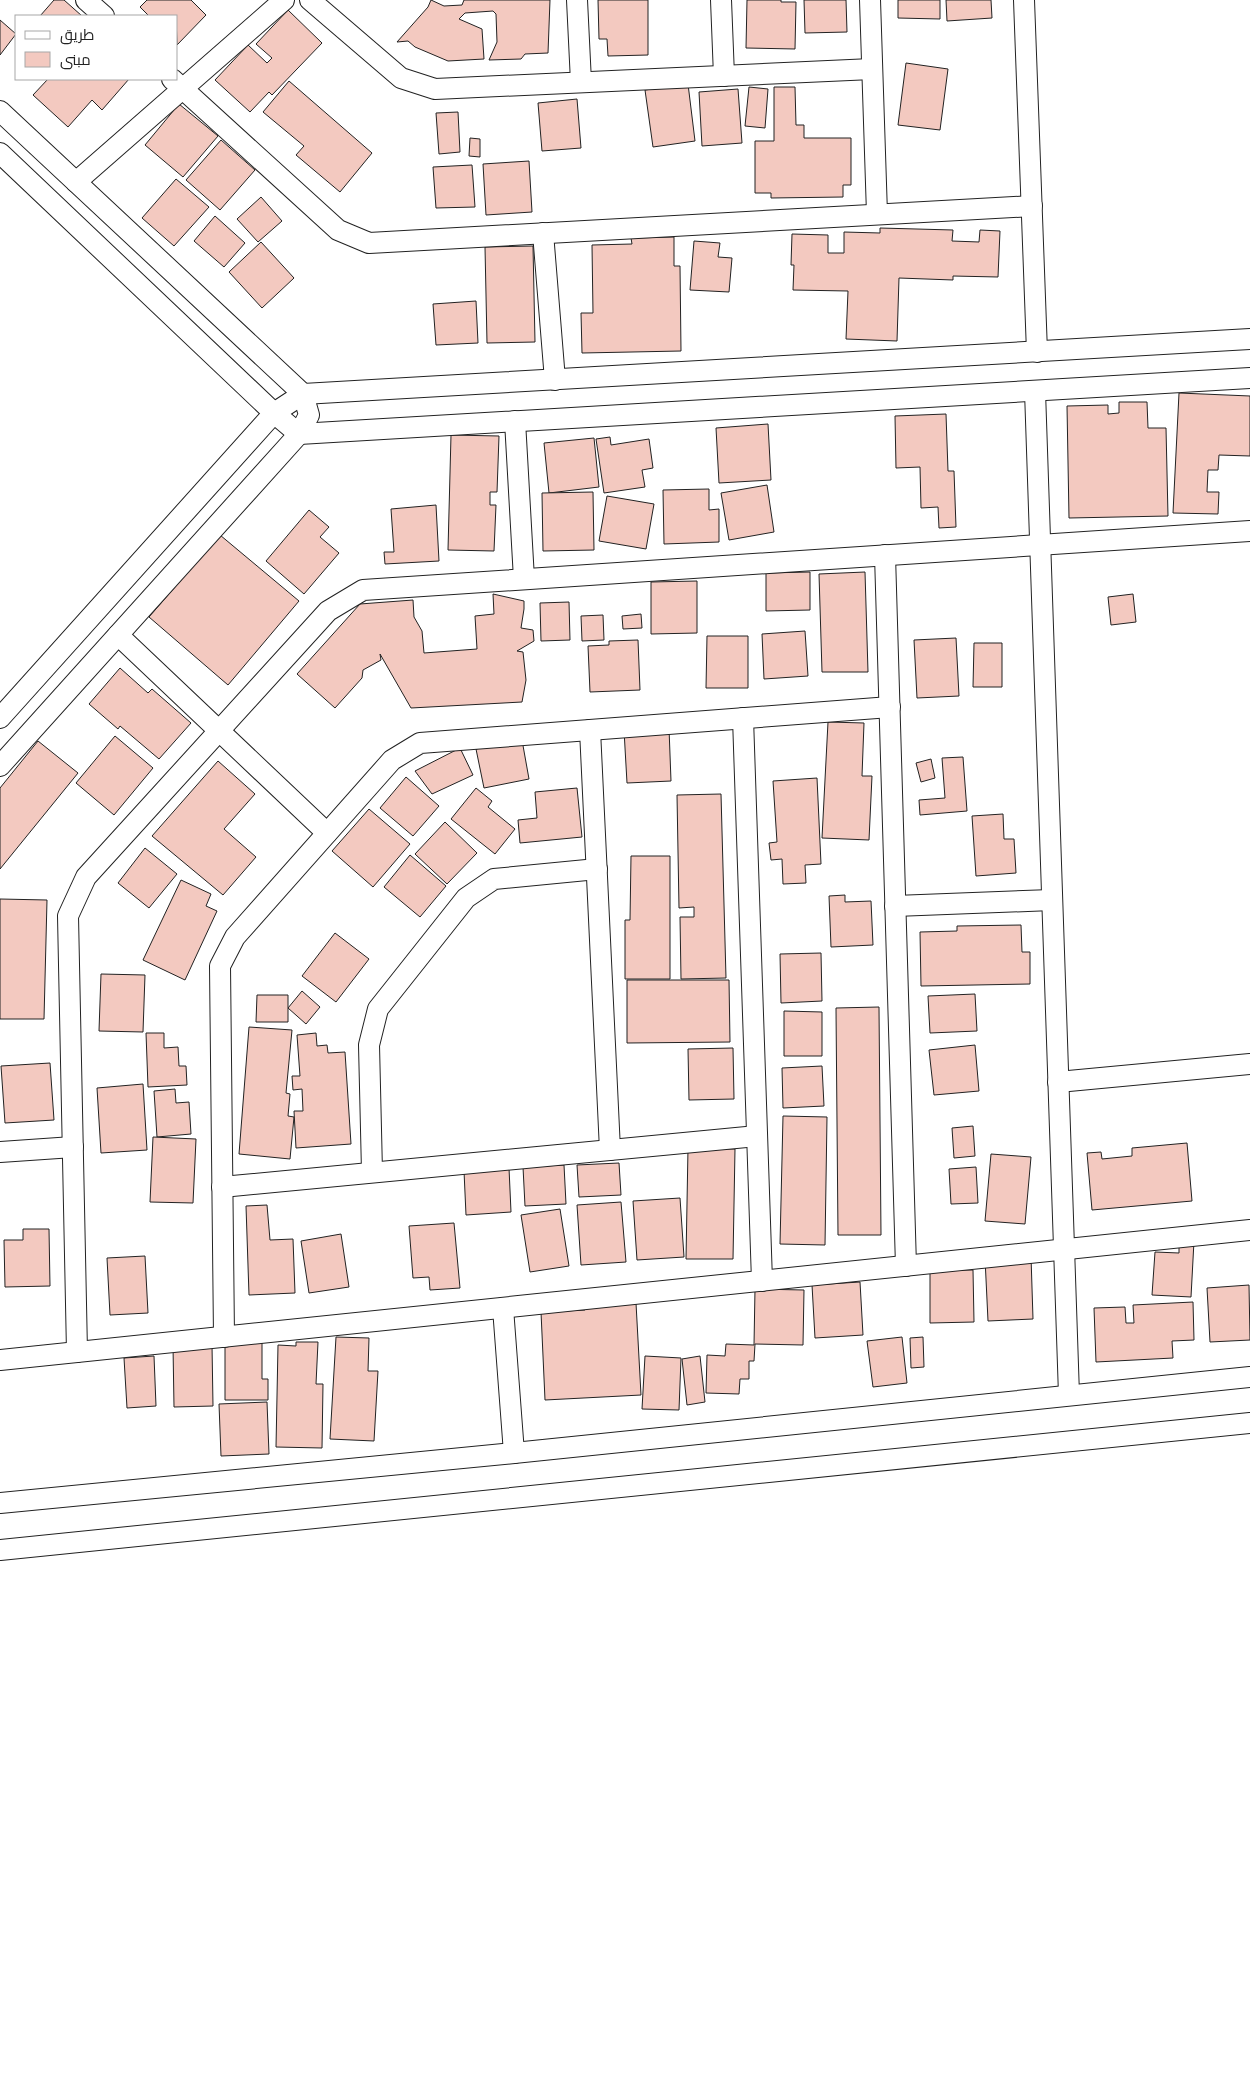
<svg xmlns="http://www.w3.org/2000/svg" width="1250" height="2074" font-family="'Libre Baskerville',Cairo,serif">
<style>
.building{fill:#f3c9c0;stroke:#222}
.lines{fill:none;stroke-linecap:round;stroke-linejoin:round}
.minor-casing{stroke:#222;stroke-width:22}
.minor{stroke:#fff;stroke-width:20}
</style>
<rect width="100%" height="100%" fill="#fff"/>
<g class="building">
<polygon points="54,0 64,0 82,16 40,16"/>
<polygon points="147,0 191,0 206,15 177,45 176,16 149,16 140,7"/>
<polygon points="431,0 444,6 462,5 464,0 550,0 548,53 525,54 521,59 489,60 497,42 496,14 493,11 465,13 459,19 482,29 484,59 448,61 415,47 408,41 397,42 428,7"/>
<polygon points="598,0 648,0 648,55 608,56 607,39 599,39"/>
<polygon points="747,0 781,0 781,2 796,2 795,49 746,48"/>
<polygon points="804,0 846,0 847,32 805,33"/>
<polygon points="898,0 940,0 940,19 898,18"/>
<polygon points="946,0 991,0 992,18 947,21"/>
<polygon points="288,10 322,43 272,95 269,92 250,112 215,80 248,45 267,63 272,58 256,44"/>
<polygon points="0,20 16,34 0,55"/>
<polygon points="906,63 948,69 940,130 898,125"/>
<polygon points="48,79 129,79 102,110 92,100 68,127 33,95"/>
<polygon points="289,81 372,153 340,192 296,155 304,146 263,112"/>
<polygon points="688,84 695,141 653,147 645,90"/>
<polygon points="749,87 768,89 765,128 745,126"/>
<polygon points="774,87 795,87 796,125 804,125 804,138 851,138 851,185 843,185 843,197 771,198 771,193 755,193 755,141 774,141"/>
<polygon points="738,89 742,143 702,146 699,92"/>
<polygon points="577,99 581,148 542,151 538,103"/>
<polygon points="179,104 218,136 183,177 145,145"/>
<polygon points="458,112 460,152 439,154 436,113"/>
<polygon points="470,138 480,139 480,157 469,156"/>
<polygon points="221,140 255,170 220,210 186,180"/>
<polygon points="529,161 532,212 486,215 483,164"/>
<polygon points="472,165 475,207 436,208 433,167"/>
<polygon points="176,179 209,207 174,246 142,218"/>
<polygon points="261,197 282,221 258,242 237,219"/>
<polygon points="215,216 245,243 224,267 194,241"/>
<polygon points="880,228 953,230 952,241 979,242 980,230 1000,231 998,277 953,276 953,280 899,278 897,341 846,339 848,291 793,290 794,265 791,265 792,234 828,235 828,253 844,253 844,232 880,233"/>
<polygon points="674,237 674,266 680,266 681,351 582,353 581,313 593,313 592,245 632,244 631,238"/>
<polygon points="694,241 720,243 718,257 732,258 729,292 690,290"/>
<polygon points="261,242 294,278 262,308 229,272"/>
<polygon points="533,246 535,342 487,343 485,247"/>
<polygon points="476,301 478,343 436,345 433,304"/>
<polygon points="1179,393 1250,396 1250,456 1219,455 1218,470 1208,470 1207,492 1219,492 1218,514 1173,513"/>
<polygon points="1119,402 1147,402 1148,428 1166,428 1168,516 1069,518 1067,406 1108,405 1108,414 1119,413"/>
<polygon points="946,414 948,471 954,471 956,527 939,528 938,507 921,508 920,467 896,468 895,416"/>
<polygon points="768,424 771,480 719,483 716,428"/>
<polygon points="451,435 499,436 497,492 490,492 490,505 496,505 494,551 448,550"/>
<polygon points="610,437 611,445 649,439 653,468 642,470 645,487 604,493 596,439"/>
<polygon points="594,438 599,487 549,493 544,443"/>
<polygon points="767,485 774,532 729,540 721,493"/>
<polygon points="709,489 709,510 719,509 719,542 664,544 663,490"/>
<polygon points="593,492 594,550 543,551 542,493"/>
<polygon points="607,496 654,504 646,549 599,541"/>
<polygon points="436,505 439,561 385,564 384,552 394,552 391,509"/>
<polygon points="309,510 329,527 320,537 339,553 304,594 266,561"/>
<polygon points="220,535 299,601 228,685 149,617"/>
<polygon points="810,572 810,610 766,611 766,573"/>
<polygon points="865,572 868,672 822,672 819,574"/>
<polygon points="697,581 697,633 651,634 651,582"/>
<polygon points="493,594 524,601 524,609 521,628 533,630 534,641 517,651 523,652 526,680 522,702 411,708 380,654 381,660 363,670 362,678 335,708 297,674 360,604 413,600 414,617 422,631 424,653 477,649 475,616 494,614"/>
<polygon points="1133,594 1136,622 1111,625 1108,597"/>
<polygon points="569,602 570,640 541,641 540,603"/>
<polygon points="641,614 642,628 623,629 622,616"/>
<polygon points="603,615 604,640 582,641 581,616"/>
<polygon points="805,631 808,676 764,679 762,634"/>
<polygon points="707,636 748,636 748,688 706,688"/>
<polygon points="956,638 959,696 917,698 914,640"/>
<polygon points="638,640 640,690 590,692 588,646 609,645 609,641"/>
<polygon points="974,643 1002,643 1002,687 973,687"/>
<polygon points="120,668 148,693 152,689 191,723 159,759 120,726 118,729 89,704"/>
<polygon points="828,722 864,723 862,776 872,776 869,840 822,838"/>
<polygon points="669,728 671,781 627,783 624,730"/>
<polygon points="115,736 153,768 114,815 76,783"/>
<polygon points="522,740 529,779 484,788 476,749"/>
<polygon points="38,741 78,773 0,869 0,788"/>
<polygon points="460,748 473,775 432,794 415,771"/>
<polygon points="963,757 967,811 920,815 919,800 945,798 942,758"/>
<polygon points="931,759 935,778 921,782 916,763"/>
<polygon points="218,761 255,794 224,829 256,857 223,895 152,836"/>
<polygon points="406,777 439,806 413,836 380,808"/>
<polygon points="817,778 821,864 805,865 806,883 783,884 782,859 771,860 769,843 777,842 773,781"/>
<polygon points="476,788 492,801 488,807 515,829 495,854 451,819"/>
<polygon points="577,788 582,837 520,843 518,820 537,818 535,792"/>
<polygon points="721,794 726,978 681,979 680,917 694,917 694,907 679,908 677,795"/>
<polygon points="369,809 410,844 373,887 332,851"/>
<polygon points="1003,814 1004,839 1014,839 1016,873 976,876 972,816"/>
<polygon points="445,822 477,853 447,884 415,854"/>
<polygon points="145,848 177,874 149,908 118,883"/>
<polygon points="410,855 446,886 420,917 384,887"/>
<polygon points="631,856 670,856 670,979 625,979 625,920 630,920"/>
<polygon points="181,880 211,894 206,906 217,911 185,980 143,960"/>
<polygon points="845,895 845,902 871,901 873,945 831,947 829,896"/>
<polygon points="0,899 47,900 44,1019 0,1019"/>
<polygon points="1021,925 1022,952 1030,952 1030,984 921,986 920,932 957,931 957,926"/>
<polygon points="335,933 369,959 336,1002 302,976"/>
<polygon points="821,953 822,1001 781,1003 780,954"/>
<polygon points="101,974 145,975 143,1032 99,1031"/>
<polygon points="627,980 729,980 730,1042 627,1043"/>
<polygon points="302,991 320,1007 306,1024 288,1008"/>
<polygon points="975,994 977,1031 930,1033 928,996"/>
<polygon points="257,995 288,995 288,1022 256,1022"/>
<polygon points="879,1007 881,1235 838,1235 836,1008"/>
<polygon points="784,1011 822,1012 822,1056 784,1056"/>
<polygon points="249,1027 292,1030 286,1093 290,1094 288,1116 294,1117 290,1159 239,1154"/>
<polygon points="146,1033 164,1033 164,1048 178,1047 179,1066 186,1066 187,1085 148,1087"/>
<polygon points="316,1033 317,1046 327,1045 328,1053 345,1052 351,1144 296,1148 294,1111 303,1111 302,1089 293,1090 292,1076 300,1076 297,1035"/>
<polygon points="975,1045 979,1091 934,1095 929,1050"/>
<polygon points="733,1048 734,1099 689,1100 688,1049"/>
<polygon points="50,1063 54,1120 5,1123 1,1066"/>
<polygon points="822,1066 824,1106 783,1108 782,1068"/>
<polygon points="143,1084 147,1150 101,1153 97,1088"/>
<polygon points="175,1089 176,1103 189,1102 191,1134 157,1137 154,1091"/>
<polygon points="783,1116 827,1117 825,1245 780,1244"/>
<polygon points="973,1126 975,1156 954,1158 952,1128"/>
<polygon points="153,1137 196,1139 193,1203 150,1202"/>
<polygon points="1187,1143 1192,1201 1092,1210 1087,1153 1101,1152 1102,1159 1132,1156 1132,1148"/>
<polygon points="688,1148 735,1149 733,1259 686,1259"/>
<polygon points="991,1154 1031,1157 1025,1224 985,1221"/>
<polygon points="619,1163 621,1195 579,1197 577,1165"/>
<polygon points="564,1165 566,1204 525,1206 523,1167"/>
<polygon points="976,1167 978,1203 951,1204 949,1169"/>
<polygon points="509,1168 511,1212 466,1215 464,1171"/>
<polygon points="680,1198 684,1257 637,1260 633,1201"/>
<polygon points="621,1202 626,1262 581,1265 577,1205"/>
<polygon points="267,1205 270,1240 293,1239 295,1293 249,1295 246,1206"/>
<polygon points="560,1209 569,1266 530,1272 521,1215"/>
<polygon points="454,1223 460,1288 430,1290 429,1277 413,1278 409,1226"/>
<polygon points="23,1229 49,1229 50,1286 5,1287 4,1240 23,1240"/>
<polygon points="341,1234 349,1287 309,1293 301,1241"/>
<polygon points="1179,1240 1194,1241 1191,1297 1152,1295 1155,1252 1179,1253"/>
<polygon points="145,1256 148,1313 110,1315 107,1258"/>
<polygon points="1031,1256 1033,1319 988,1321 985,1258"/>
<polygon points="930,1270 973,1270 974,1322 930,1323"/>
<polygon points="860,1282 863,1335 815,1338 812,1285"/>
<polygon points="1249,1285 1250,1340 1210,1342 1207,1288"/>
<polygon points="755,1289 804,1290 803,1345 755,1344 754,1361 749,1361 749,1379 740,1379 739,1394 706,1393 707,1355 725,1356 726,1344 754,1345"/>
<polygon points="1193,1302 1194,1340 1172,1341 1173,1358 1096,1362 1094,1308 1125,1307 1126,1323 1134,1323 1133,1305"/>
<polygon points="636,1303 641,1395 545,1400 541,1312 585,1310 585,1306"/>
<polygon points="336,1337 369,1338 368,1371 378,1371 374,1441 330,1439"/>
<polygon points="902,1337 907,1383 873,1387 867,1341"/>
<polygon points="923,1337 924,1367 911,1368 910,1338"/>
<polygon points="225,1342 262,1342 262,1379 268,1379 268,1400 225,1400"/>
<polygon points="296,1342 318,1342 316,1384 323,1384 322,1448 276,1447 278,1345 296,1346"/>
<polygon points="212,1345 213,1406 174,1407 173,1346"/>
<polygon points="154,1356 156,1406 127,1408 124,1358"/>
<polygon points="645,1356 681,1358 679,1410 642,1409"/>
<polygon points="700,1356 705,1402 687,1405 682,1359"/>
<polygon points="267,1402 269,1454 221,1456 219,1404"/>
</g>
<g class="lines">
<g class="minor-casing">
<g id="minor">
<polyline points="86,0 104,16"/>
<polyline points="310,0 401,78 435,89 872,69"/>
<polyline points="577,0 581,82"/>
<polyline points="721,0 724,76"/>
<polyline points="870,0 877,214"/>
<polyline points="1024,0 1037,352"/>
<polyline points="172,79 338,230 369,243 1032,206"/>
<polyline points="0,111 303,394 309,415 299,434 0,766"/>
<polyline points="0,153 274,413 299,434 1250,378"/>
<polyline points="76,182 284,0"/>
<polyline points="543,233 555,380"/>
<polyline points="1035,391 1069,1395"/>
<polyline points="515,421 524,579"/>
<polyline points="885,555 906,1266"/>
<polyline points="118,635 327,833"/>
<polyline points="0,718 274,413 303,394 1250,339"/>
<polyline points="743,718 762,1281"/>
<polyline points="590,730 610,1150"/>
<polyline points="895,906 1052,900"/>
<polyline points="1058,1082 1250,1064"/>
<polyline points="0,1152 73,1147"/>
<polyline points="372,1172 369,1045 378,1009 466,898 494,879 597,869"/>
<polyline points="222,1187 757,1136"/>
<polyline points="503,1308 514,1453"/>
<polyline points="224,1337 220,966 235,937 392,760 420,743 890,707"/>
<polyline points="77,1352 68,916 86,877 328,611 363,590 1250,531"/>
<polyline points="0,1360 1250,1230"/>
<polyline points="0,1503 514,1453 1250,1377"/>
<polyline points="0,1550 1250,1423"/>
</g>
</g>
<use href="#minor" class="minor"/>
</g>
<rect x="15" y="15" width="162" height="65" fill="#ffffff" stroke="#a7a7a7"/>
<rect x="25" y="31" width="25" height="8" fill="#ffffff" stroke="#a7a7a7"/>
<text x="60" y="40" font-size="15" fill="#222222">طريق</text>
<rect x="25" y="52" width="25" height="15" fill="#f3c9c0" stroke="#a7a7a7"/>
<text x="60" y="65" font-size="15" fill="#222222">مبنى</text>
</svg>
